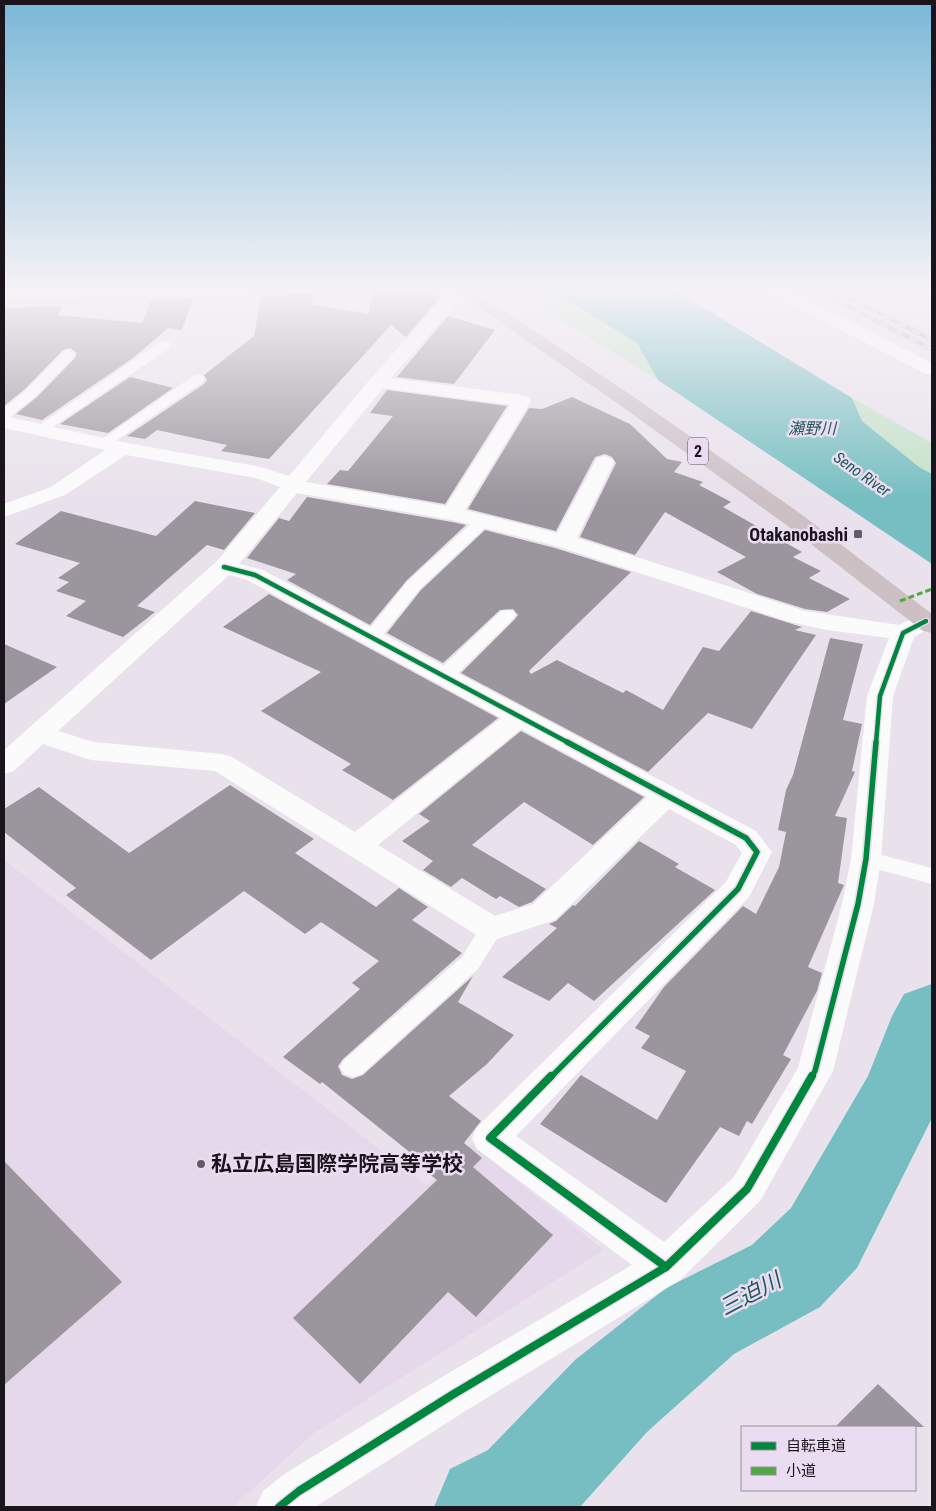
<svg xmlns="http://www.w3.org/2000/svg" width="936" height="1511" font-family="'Roboto Condensed','Noto Sans JP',sans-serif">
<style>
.built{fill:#e6d8eb}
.green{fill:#c3e1c8}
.water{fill:#76bec1}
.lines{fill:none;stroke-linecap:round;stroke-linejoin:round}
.river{fill:#76bec1;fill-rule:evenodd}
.building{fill:#9b969d}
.service{fill:#fcfbfc;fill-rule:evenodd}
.minor{fill:#fcfbfc;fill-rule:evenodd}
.tertiary{fill:#fcfbfc;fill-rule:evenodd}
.trunk{fill:#ccc0c5;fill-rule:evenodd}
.rail-casing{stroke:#bab8bc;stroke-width:4}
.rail{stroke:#ebddf1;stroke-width:2.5;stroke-dasharray:8;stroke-linecap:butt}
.quiet{stroke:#52a943;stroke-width:3;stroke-dasharray:6 3;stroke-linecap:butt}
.cycleway-far2-casing{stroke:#ebddf1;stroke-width:7}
.cycleway-far1-casing{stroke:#ebddf1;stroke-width:9}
.cycleway-casing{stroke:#ebddf1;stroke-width:11}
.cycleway-far2{stroke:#00873e;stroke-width:4.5}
.cycleway-far1{stroke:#00873e;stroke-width:5.5}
.cycleway{stroke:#00873e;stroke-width:8}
.poi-dot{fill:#625d65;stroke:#ebddf1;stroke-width:2}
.labels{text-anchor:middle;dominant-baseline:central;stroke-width:5;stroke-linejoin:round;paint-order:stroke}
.far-water-label{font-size:16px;font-style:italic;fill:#1f5a5a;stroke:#ebddf1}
.shield{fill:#ebddf1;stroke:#59515c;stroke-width:1}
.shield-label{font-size:16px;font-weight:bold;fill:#1a151c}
.poi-label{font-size:18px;font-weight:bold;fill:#1a151c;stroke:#ebddf1;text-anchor:end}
.near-poi-label{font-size:21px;font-weight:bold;fill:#1a151c;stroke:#ebddf1;text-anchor:start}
.near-water-label{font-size:22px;font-style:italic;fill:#1f5a5a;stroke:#ebddf1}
</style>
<rect width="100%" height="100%" fill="#e9e2ec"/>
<g class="built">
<polygon points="801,287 838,287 932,334 932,354"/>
<polygon points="4,860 426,1185 471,1144 604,1250 314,1433 233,1507 4,1507"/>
</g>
<g class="green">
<polygon points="508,287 546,287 637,343 658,380"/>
<polygon points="852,398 932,443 932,474 919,467 862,421"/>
</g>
<polygon class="water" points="546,287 670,287 852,398 862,421 919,467 932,474 932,564 658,380 637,343"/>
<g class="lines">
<polygon class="river" points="932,984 932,1118 857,1268 820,1307 734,1354 647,1432 580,1507 434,1507 450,1469 488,1450 575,1360 666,1288 752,1245 791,1208 868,1076 892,1016 904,994"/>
</g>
<g class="building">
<polygon points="374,289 421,289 424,292 440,297 406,337 391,325 269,459 221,451 227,445 157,430 145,439 127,436 204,384 207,380 204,375 254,336 261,296 314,294 312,304 368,314"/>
<polygon points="193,298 182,330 168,328 133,358 42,420 16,414 37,397 75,358 77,353 70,348 63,350 25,389 4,406 4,308 62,306 58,315 142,323 152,299"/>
<polygon points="448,316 495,330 454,384 397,377"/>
<polygon points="130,377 173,388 108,433 60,424"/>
<polygon points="387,390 507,406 445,504 327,484 340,470 348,471 393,416 370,413"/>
<polygon points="572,397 630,424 667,459 682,462 674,472 703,482 699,485 731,502 723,507 802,552 793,557 821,571 809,578 850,599 827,612 805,609 757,594 717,572 746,557 665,512 635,555 580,537 616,463 612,457 605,454 595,457 556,531 468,509 529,408 542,409"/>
<polygon points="307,497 452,522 466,525 407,580 370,625 287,580 296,574 247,558 279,518 289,521"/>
<polygon points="195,501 255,513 224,550 207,545 137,606 155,612 123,637 66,616 86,601 56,591 69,582 58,578 80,563 15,544 61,511 156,536"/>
<polygon points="485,530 555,548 631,572 529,671 531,674 557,660 623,693 626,690 663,710 703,647 719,651 751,611 802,627 795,630 816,635 752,729 708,713 648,772 461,673 514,620 518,615 513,609 500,610 443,663 387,633 421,590"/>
<polygon points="269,594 498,718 393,800 342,770 351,764 261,711 321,672 223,627"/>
<polygon points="830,638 863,644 843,720 862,724 852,771 855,772 835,816 847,818 838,883 844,885 808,967 822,973 817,991 783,1055 791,1059 752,1124 747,1121 739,1136 720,1127 666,1203 540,1124 581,1075 657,1120 686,1071 641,1048 650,1036 635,1028 664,987 743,906 756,914 779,867 786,832 778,830 786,790 793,775"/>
<polygon points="4,644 57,667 4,704"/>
<polygon points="521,731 644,797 593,845 524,802 472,845 546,889 532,902 519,907 500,896 496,899 462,878 451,887 423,870 433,861 402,841 430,821 419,814"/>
<polygon points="230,785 314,839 295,853 376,907 399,888 428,907 412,920 462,953 343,1059 338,1066 342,1075 352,1079 363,1075 473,976 458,1002 514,1035 487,1064 449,1096 481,1121 464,1143 482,1158 473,1167 553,1235 476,1317 448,1292 360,1384 293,1318 437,1180 408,1157 412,1154 322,1082 320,1084 283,1057 360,989 352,983 379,961 321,922 305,934 244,891 151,960 66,895 76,888 4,832 4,809 39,787 129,853"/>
<polygon points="639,841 679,864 675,867 715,890 594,1001 568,983 549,1001 502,977 557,928 549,924 556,921 573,905 575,906"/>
<polygon points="4,1161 122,1282 4,1385"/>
<polygon points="878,1384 924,1427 835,1427"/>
</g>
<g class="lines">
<g class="service">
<polygon points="166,340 172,344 171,347 44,433 34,433 32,430 161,341"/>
<polygon points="69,350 75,354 74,357 36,396 9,418 4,419 4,408 26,390 64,351"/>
<polygon points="198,375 203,376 205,379 203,382 107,447 97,447 95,444 193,376"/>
<polygon points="483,516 489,518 491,521 489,524 420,589 378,641 372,642 366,641 363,637 366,633 408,581 477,518"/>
<polygon points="507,610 513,611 516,615 513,619 452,679 445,681 438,679 436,675 438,671 501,611"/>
<polygon points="866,851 932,868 932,884 858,864 855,859 858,854"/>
<polygon points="491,920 499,923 503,929 478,969 362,1074 353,1077 344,1074 340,1067 344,1060 462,957 483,923"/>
</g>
<g class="minor">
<polygon points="150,287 337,287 335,290 329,292 4,301 4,291"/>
<path d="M422 287H498L496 290 469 295 453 308 391 378 522 395 529 397 531 401 465 510 557 533 597 458 604 456 611 458 614 462 577 538 805 611 899 625 917 616 926 614 932 615V627L914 637 893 696 881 859 874 904 833 1071 760 1201 680 1280 467 1410 315 1507H256L263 1491 283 1475 437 1380 632 1265 477 1149 472 1138 477 1127 726 882 742 853 736 845 669 809 555 920 491 941 480 937 215 771 91 760 43 744 14 771 4 774V750L216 562 280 487 256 478 126 455 65 495 4 517V504L51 487 105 450 4 428V416L122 442 261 467 289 476 371 378 441 300 450 294 424 290ZM383 388 510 405 446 506 306 482ZM297 493 452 520 556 546 790 622 827 630 889 638 867 696 851 859 842 904 798 1068 734 1177 664 1242 516 1136 749 897 772 852 756 831 263 570 239 564ZM229 575 247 580 501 718 355 832 232 757 222 754 94 742 58 731ZM521 729 647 797 533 904 495 916 378 845Z"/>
</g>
<polygon class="tertiary" points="761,287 782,287 932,363 932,375 926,374 763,290"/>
<polygon class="trunk" points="449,287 468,287 631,395 801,514 932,614 932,633 923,631 785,524 617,403"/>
<g class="rail-casing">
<g id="rail">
<polyline points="810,287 932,349"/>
<polyline points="827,287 932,340"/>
</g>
</g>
<use href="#rail" class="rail"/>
<polyline class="quiet" points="900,601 932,589"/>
<g class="cycleway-far2-casing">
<g id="cycleway-far2">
<polyline points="224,567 255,575 569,743"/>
<polyline points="876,743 880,696 903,633 926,621"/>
</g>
</g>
<g class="cycleway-far1-casing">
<g id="cycleway-far1">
<polyline points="550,1078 738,889 757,852 746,838 567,742"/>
<polyline points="811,1078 815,1071 858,904 866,859 876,742"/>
</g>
</g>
<g class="cycleway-casing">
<g id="cycleway">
<polyline points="551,1076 490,1138 666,1267"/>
<polyline points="279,1507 299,1491 452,1395 666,1267 747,1189 812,1076"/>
</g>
</g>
<use href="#cycleway-far2" class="cycleway-far2"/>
<use href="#cycleway-far1" class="cycleway-far1"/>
<use href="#cycleway" class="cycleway"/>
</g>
<linearGradient id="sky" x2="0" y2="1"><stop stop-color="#7ab8d8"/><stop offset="0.58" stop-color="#f5f2f6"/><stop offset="1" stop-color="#f5f2f6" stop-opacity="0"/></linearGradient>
<rect width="936" height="499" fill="url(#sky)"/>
<g class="poi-dot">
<rect x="853" y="529" width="10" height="10" rx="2.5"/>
<circle cx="201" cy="1164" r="5"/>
</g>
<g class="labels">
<g class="far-water-label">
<text x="812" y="428">瀬野川</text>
<text transform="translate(862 474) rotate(35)">Seno River</text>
</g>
<rect class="shield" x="688" y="437.5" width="20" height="27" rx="4"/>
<g class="shield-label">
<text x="698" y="451">2</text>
</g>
<g class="poi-label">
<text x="848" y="534">Otakanobashi</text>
</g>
<g class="near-poi-label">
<text x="211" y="1164">私立広島国際学院高等学校</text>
</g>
<g class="near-water-label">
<text transform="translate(750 1294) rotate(-28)">三迫川</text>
</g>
</g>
<rect width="936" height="1511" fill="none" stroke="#1a151c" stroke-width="10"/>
<rect x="741" y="1426" width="175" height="65" fill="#ebddf1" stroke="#978d9c"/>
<rect x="751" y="1442" width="25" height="8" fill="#00873e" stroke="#978d9c"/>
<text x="786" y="1451" font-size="15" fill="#1a151c">自転車道</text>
<rect x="751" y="1467" width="25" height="8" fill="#52a943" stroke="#978d9c"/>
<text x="786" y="1476" font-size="15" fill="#1a151c">小道</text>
</svg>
